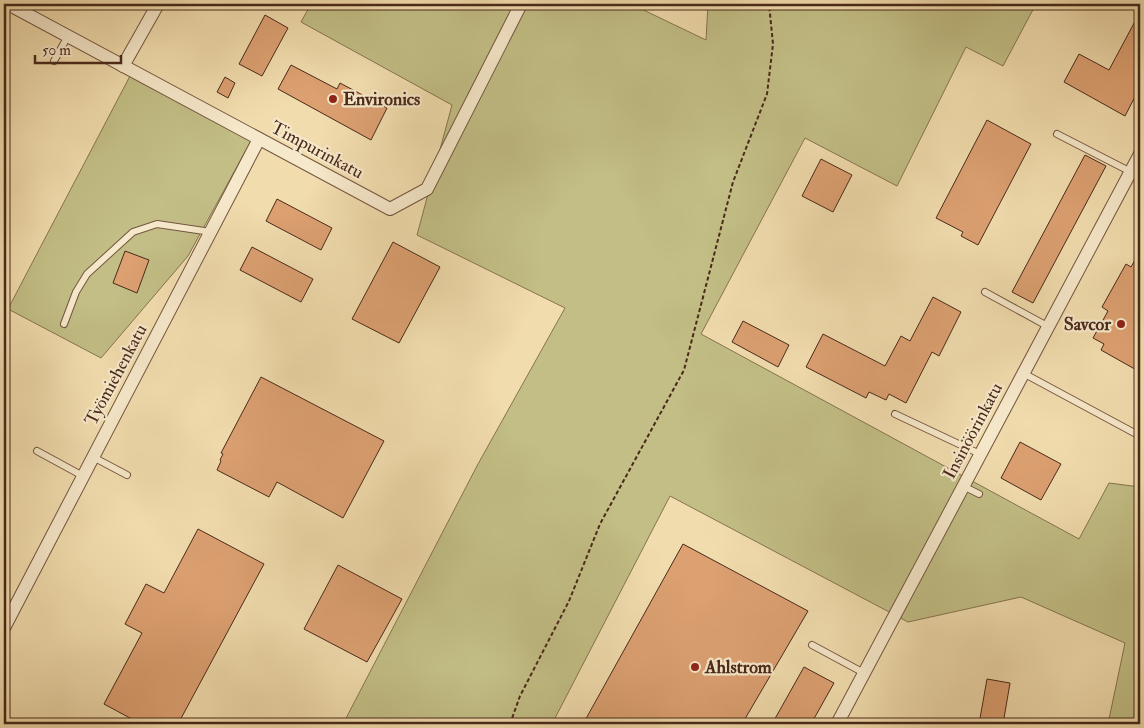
<svg xmlns="http://www.w3.org/2000/svg" width="1144" height="728" font-family="'IM FELL Double Pica',serif">
<style>
.green{fill:#c2be85;stroke:#867450}
.building{fill:#dca071;stroke:#4a291b}
.lines{fill:none;stroke-linecap:round;stroke-linejoin:round}
.service-casing{stroke:#745640;stroke-width:8}
.minor-casing{stroke:#745640;stroke-width:14}
.path{stroke:#4a291b;stroke-width:2;stroke-dasharray:4 2.5;stroke-linecap:butt}
.service{stroke:#f6e8ca;stroke-width:6}
.minor{stroke:#f6e8ca;stroke-width:12}
.poi-dot{fill:#8f2418;stroke:#f6e8ca;stroke-width:2}
.labels{text-anchor:middle;dominant-baseline:central;stroke-width:4.5;stroke-linejoin:round;paint-order:stroke}
.poi-label{font-size:18px;font-weight:bold;fill:#4a291b;stroke:#f6e8ca;text-anchor:start}
.street-label{font-size:18px;fill:#4a291b;stroke:#f6e8ca}
</style>
<rect width="100%" height="100%" fill="#f1dcad"/>
<filter id="stains"><feTurbulence type="fractalNoise" baseFrequency=".004" numOctaves="4"/><feColorMatrix values="0 0 0 0 .2 0 0 0 0 .09 0 0 0 0 .02 0 0 0 .5 -.17"/></filter>
<radialGradient id="worn" r=".72"><stop offset=".6" stop-color="#630" stop-opacity="0"/><stop offset="1" stop-color="#630" stop-opacity=".3"/></radialGradient>
<g class="green">
<polygon points="311,4 631,4 706,40 708,4 1036,4 1003,66 966,47 897,186 805,138 701,334 1079,539 1109,483 1140,487 1140,724 1108,724 1125,643 1021,597 908,622 670,496 552,724 343,724 478,464 565,308 417,235 452,105 301,22"/>
<polygon points="130,76 251,141 188,256 101,358 8,309"/>
</g>
<g class="building">
<polygon points="1140,12 1140,87 1125,116 1064,82 1079,54 1109,70"/>
<polygon points="265,15 288,28 262,76 239,64"/>
<polygon points="291,65 337,89 340,83 387,108 371,140 278,89"/>
<polygon points="225,77 235,83 228,98 217,92"/>
<polygon points="987,120 1031,144 978,245 961,236 963,232 936,218"/>
<polygon points="1085,155 1106,166 1033,303 1012,292"/>
<polygon points="821,159 852,175 833,212 802,196"/>
<polygon points="277,199 332,228 321,250 266,221"/>
<polygon points="393,242 440,267 399,343 352,319"/>
<polygon points="252,247 313,279 301,302 240,270"/>
<polygon points="125,251 149,260 137,293 113,283"/>
<polygon points="1140,251 1140,372 1101,350 1104,344 1093,338 1108,311 1102,307 1126,264 1131,267"/>
<polygon points="933,297 961,312 939,356 932,352 906,403 889,394 886,400 869,392 866,398 806,367 823,334 885,366 901,336 910,341"/>
<polygon points="743,321 789,345 778,367 732,342"/>
<polygon points="261,377 384,441 343,518 277,482 269,497 217,470 221,461 220,460 223,454 221,453"/>
<polygon points="1020,442 1061,464 1041,500 1001,478"/>
<polygon points="198,529 264,564 178,724 141,724 104,704 142,633 125,624 146,584 164,593"/>
<polygon points="683,544 808,611 742,724 583,724"/>
<polygon points="338,565 402,599 367,662 304,629"/>
<polygon points="804,667 834,683 811,724 772,724"/>
<polygon points="987,679 1010,683 1003,724 979,724"/>
</g>
<g class="lines">
<g class="service-casing">
<g id="service">
<polyline points="54,61 68,36"/>
<polyline points="1057,134 1131,172"/>
<polyline points="985,292 1049,327"/>
<polyline points="64,324 76,292 87,274 133,232 157,224 211,232"/>
<polyline points="1023,373 1140,436"/>
<polyline points="895,414 980,454"/>
<polyline points="37,451 83,476"/>
<polyline points="93,457 127,475"/>
<polyline points="963,486 979,494"/>
<polyline points="812,645 864,673"/>
</g>
</g>
<g class="minor-casing">
<g id="minor">
<polyline points="8,4 390,209 427,189 521,4"/>
<polyline points="123,66 158,4"/>
<polyline points="4,628 259,139"/>
<polyline points="837,724 1140,154"/>
</g>
</g>
<polyline class="path" points="510,724 520,696 569,601 600,524 684,370 733,182 767,94 773,44 769,4"/>
<use href="#service" class="service"/>
<use href="#minor" class="minor"/>
</g>
<g class="poi-dot">
<circle cx="333" cy="99" r="5"/>
<circle cx="1121" cy="324" r="5"/>
<circle cx="695" cy="667" r="5"/>
</g>
<g class="labels">
<g class="poi-label">
<text x="343" y="99">Environics</text>
<text x="1111" y="324" text-anchor="end">Savcor</text>
<text x="705" y="667">Ahlstrom</text>
</g>
<g class="street-label">
<text transform="translate(317 150) rotate(28)">Timpurinkatu</text>
<text transform="translate(116 375) rotate(-62)">Työmiehenkatu</text>
<text transform="translate(973 431) rotate(-62)">Insinöörinkatu</text>
</g>
</g>
<rect width="1144" height="728" fill="none" stroke="#f1dcad" stroke-width="20"/>
<rect x="5" y="5" width="1134" height="718" fill="none" stroke="#4a291b" stroke-width="2.5"/>
<rect x="10" y="10" width="1124" height="708" fill="none" stroke="#4a291b"/>
<path d="M35 55v8h86v-8" fill="none" stroke="#4a291b" stroke-width="2.5"/>
<text x="42" y="55" font-size="15" fill="#4a291b" stroke="#f6e8ca" stroke-width="4" paint-order="stroke">50 m</text>
<rect width="100%" height="100%" filter="url(#stains)"/>
<rect width="100%" height="100%" fill="url(#worn)"/>
</svg>
